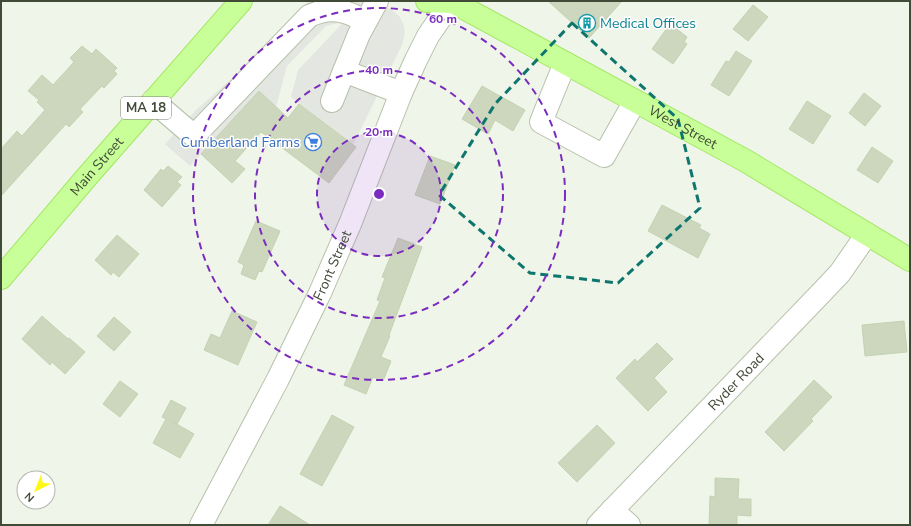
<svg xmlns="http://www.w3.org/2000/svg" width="911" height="526" font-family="'Nunito Sans',sans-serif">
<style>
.parking{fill:#e4e6e1}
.building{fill:#ccd7be;stroke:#c4d2b1}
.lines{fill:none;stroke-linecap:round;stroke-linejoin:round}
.minor-casing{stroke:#b7c1ab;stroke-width:24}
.major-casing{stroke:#a4e765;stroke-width:24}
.minor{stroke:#fff;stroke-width:22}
.major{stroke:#c8ff98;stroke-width:22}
.marked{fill:none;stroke:#0f766e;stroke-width:3;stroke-dasharray:8 5;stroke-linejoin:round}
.ring{fill:none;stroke:#7b2cbf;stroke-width:2;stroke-dasharray:7 5}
.labels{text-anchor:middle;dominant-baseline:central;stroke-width:3;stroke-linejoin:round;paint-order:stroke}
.shield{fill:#fff;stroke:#7a8073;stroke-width:1}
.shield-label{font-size:13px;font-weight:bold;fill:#414937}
.culture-label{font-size:14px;fill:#0d838f;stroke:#fff;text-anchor:start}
.street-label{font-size:14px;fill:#414937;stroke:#fff}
.shop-label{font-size:14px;fill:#366cbe;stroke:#fff;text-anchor:end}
.centre{fill:#7b2cbf;stroke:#fff;stroke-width:2}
.ring-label{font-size:12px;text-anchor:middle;font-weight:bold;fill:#7b2cbf;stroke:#fff;stroke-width:3;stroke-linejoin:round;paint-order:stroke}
</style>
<rect width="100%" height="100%" fill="#eff5e9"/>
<polygon class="parking" points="308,1 376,1 392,10 399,16 403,23 405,32 402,45 353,145 291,97 298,70 339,27 342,22 326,26 287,66 276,107 259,91 190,166 165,144 196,110 251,62"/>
<g class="building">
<polygon points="548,1 622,1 589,38"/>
<polygon points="753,5 768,17 748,41 733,29"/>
<polygon points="673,26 687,37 684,42 687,44 673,64 652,49 667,28 670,30"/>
<polygon points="82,46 92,54 96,49 117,68 114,71 117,74 104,88 102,86 80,109 83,112 69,127 66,124 1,196 1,149 17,131 22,136 45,110 37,102 39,100 28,91 42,75 53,85 74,62 70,58"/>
<polygon points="736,51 752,61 729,96 711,85 726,61 729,62"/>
<polygon points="482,86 525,110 513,131 495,120 488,134 462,119"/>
<polygon points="259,91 288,118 299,104 356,147 329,183 261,132 235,161 245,169 232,183 201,154"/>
<polygon points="864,93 881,106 865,126 849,113"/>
<polygon points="807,101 831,116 813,144 789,129"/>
<polygon points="872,147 893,161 878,183 857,170"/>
<polygon points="430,156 455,165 440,204 415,195"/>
<polygon points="168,166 182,177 177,182 181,185 162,207 144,190 161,169 163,171"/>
<polygon points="662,205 701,225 699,228 710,234 698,258 648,231"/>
<polygon points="256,221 280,231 262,272 259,271 255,280 241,274 244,265 238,262"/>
<polygon points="117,235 139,254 119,277 113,272 111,275 95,260"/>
<polygon points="398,238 422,247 389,335 390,336 381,357 391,361 383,381 373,377 366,394 344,385 380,301 377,300 385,278 382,277"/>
<polygon points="232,311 257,322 238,365 204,350 211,334 220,338"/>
<polygon points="42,316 68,339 69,338 85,352 65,374 52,362 50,365 22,339"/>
<polygon points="114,317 131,332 114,351 97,336"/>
<polygon points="904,321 907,352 865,356 862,325"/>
<polygon points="657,343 673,359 654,378 667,392 648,411 616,378 635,359 637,362"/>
<polygon points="814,380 832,397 811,419 813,421 784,451 765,432"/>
<polygon points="120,381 138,394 120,417 103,404"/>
<polygon points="171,400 186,408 177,424 173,422 194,434 180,458 153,443 166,419 162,417"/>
<polygon points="332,415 354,427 322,486 300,474"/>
<polygon points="597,425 615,443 577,482 558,463"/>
<polygon points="715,478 739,479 738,499 751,499 751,516 737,515 737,525 709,525 710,496 715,497"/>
<polygon points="280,506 310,525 268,525"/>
</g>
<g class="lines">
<g class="minor-casing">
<g id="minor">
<polyline points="565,63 541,122 604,156 635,101"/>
<polyline points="344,71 401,93"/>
<path d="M153 101 194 136 309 16C331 6 345 10 365 21"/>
<polyline points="332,101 359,34 377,1"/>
<polyline points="612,510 629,525"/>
<path id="s1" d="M201 525 278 379 320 293 350 224 401 93 416 60 428 36 452 1"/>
<path id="s2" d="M598 525 823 291 840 273 867 234"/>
</g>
</g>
<g class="major-casing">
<g id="major">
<polyline points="427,1 452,2"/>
<path id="s3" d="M451 1 746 161 910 260"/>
<path id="s4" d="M1 278 85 179 241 1"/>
</g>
</g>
<use href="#minor" class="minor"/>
<use href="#major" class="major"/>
</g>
<path class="marked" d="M572 23 678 119 700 208 618 283 530 273 439 195 495 104Z"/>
<circle cx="379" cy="194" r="62" fill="#7b2cbf" fill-opacity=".12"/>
<g class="ring">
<circle cx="379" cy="194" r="62"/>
<circle cx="379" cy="194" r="124"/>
<circle cx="379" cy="194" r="186"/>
</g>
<defs>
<g id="building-ring" transform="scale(0.9)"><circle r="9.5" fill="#fff" stroke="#0f9aa8" stroke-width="1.5"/><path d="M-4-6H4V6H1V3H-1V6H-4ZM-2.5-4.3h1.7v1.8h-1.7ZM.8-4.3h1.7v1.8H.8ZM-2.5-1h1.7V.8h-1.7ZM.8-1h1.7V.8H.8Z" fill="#0f9aa8"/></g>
<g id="supermarket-ring" transform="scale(0.9)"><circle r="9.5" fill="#fff" stroke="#3f7fe0" stroke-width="1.5"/><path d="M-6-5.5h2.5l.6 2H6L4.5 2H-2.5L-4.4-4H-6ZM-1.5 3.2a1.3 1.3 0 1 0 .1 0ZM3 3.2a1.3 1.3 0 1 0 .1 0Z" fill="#3f7fe0"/></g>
</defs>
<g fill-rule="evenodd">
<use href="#building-ring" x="587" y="23"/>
<use href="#supermarket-ring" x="313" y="142"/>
</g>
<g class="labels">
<rect class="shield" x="121" y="97" width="50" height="22" rx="3"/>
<g class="shield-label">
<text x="146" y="108">MA 18</text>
</g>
<g class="culture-label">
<text x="600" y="23">Medical Offices</text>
</g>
<g class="street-label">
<text stroke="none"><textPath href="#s3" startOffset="264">West Street</textPath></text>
<text stroke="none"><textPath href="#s4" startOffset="147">Main Street</textPath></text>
<text stroke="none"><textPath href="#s1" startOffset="291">Front Street</textPath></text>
<text stroke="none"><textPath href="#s2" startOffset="199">Ryder Road</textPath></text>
</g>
<g class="shop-label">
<text x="300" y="142">Cumberland Farms</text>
</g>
</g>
<circle cx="379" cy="194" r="6" class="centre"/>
<g class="ring-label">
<text x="443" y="23">60 m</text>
<text x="379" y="74">40 m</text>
<text x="379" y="136">20 m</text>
</g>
<rect width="911" height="526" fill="none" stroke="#414937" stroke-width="4"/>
<g transform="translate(36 490) rotate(223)"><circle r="19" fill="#ffffff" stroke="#b3b6af"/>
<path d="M0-3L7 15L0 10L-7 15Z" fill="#fef717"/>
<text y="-6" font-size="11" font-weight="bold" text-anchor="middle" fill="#414937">N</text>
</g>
</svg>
